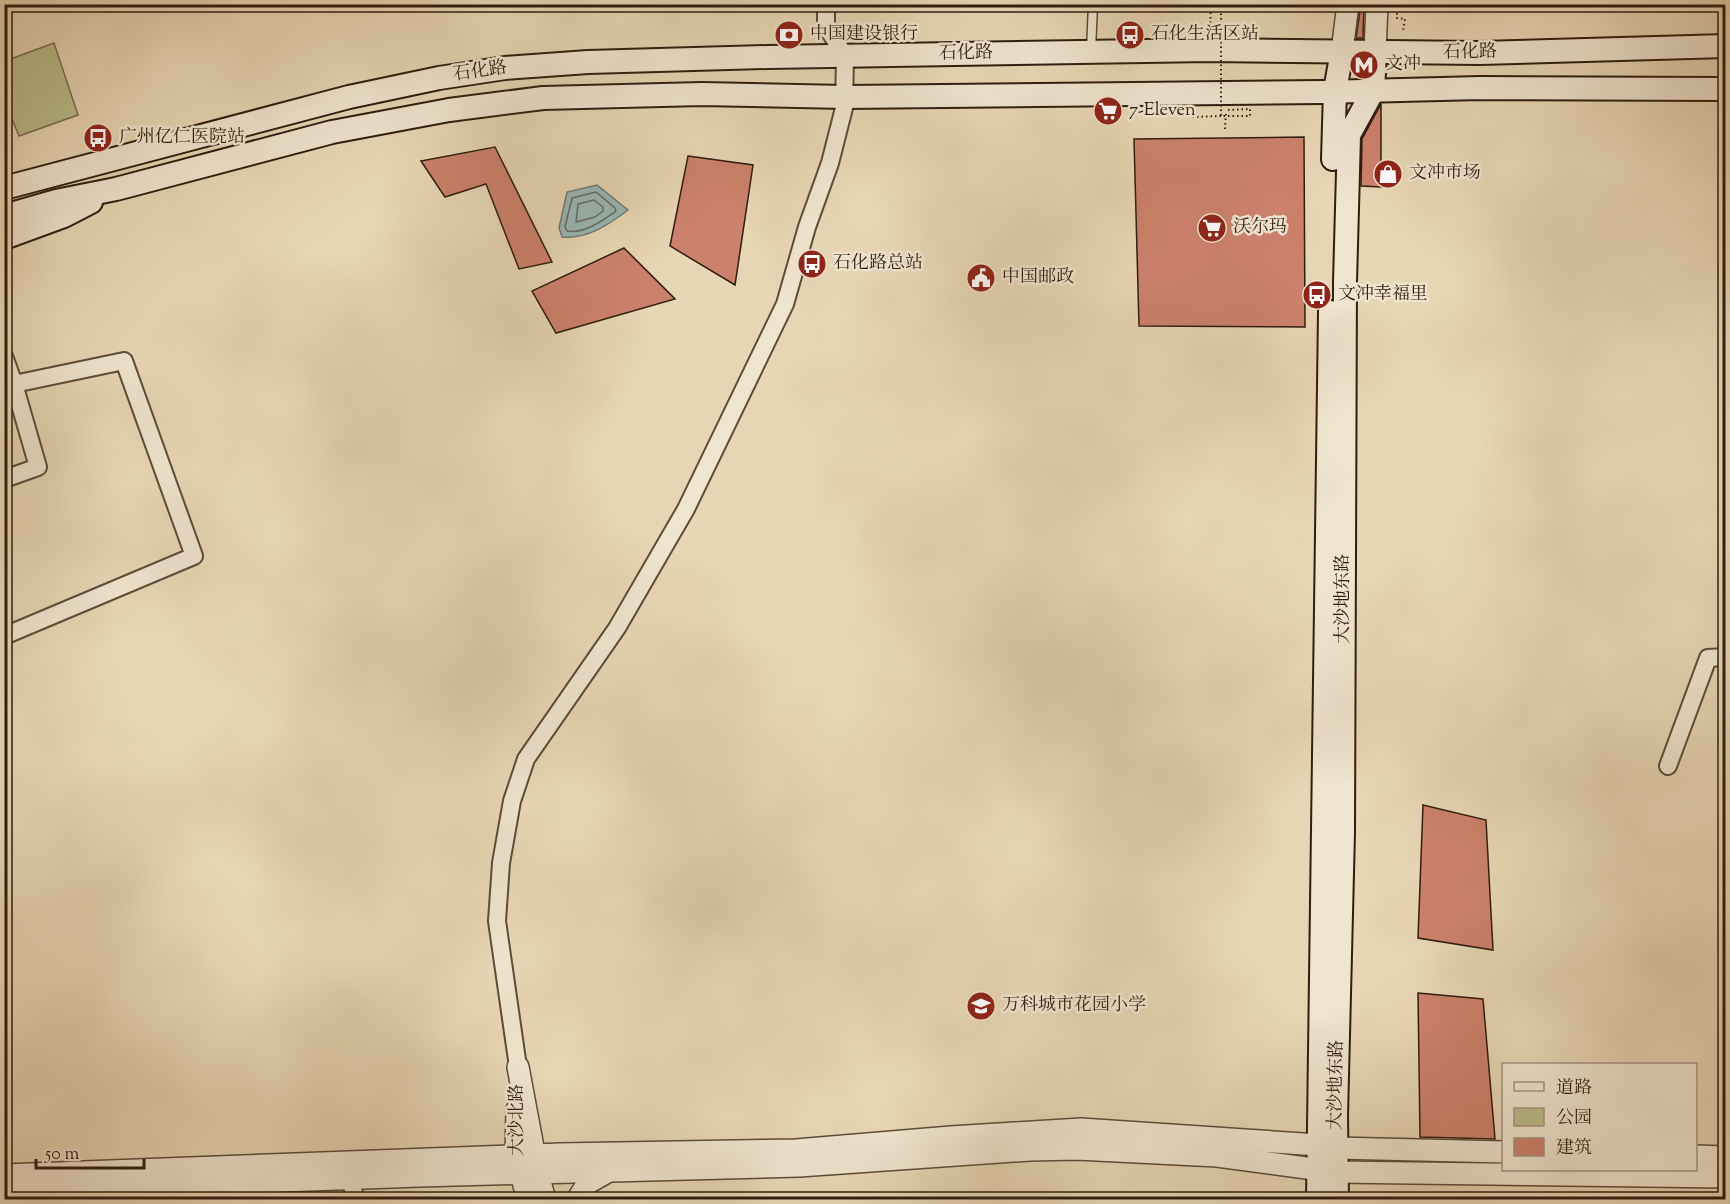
<svg xmlns="http://www.w3.org/2000/svg" width="1730" height="1204" font-family="'Sorts Mill Goudy','Noto Serif SC',serif">
<style>
.green{fill:#babc8a;stroke:#746c4c;stroke-width:1.5}
.water{fill:#99b7b6;stroke:#6f7973;stroke-width:1.5}
.lines{fill:none;stroke-linecap:round;stroke-linejoin:round}
.shore{stroke:#646a62;stroke-width:1.5}
.building{fill:#cc816c;stroke:#2f1d0f;stroke-width:1.5}
.service-casing{stroke:#5d4b38;stroke-width:11}
.minor-casing{stroke:#5d4b38;stroke-width:20}
.tertiary-casing{stroke:#5d4b38;stroke-width:24}
.secondary-casing{stroke:#2f1d0f;stroke-width:26}
.path{stroke:#2f1d0f;stroke-width:2;stroke-dasharray:1.5 3;stroke-linecap:butt}
.service{stroke:#efe4ce;stroke-width:8}
.minor{stroke:#efe4ce;stroke-width:16}
.tertiary{stroke:#efe4ce;stroke-width:21}
.secondary{stroke:#efe4ce;stroke-width:22}
.path-bridge{stroke:#2f1d0f;stroke-width:2;stroke-dasharray:1.5 3;stroke-linecap:butt}
.labels{text-anchor:middle;dominant-baseline:central;stroke-width:5;stroke-linejoin:round;paint-order:stroke}
.poi-label{font-size:18px;fill:#2f1d0f;stroke:#efe4ce;text-anchor:start}
.street-label{font-size:18px;fill:#2f1d0f;stroke:#efe4ce}
</style>
<rect width="100%" height="100%" fill="#e7d6b4"/>
<filter id="stains"><feTurbulence type="fractalNoise" baseFrequency=".00333" numOctaves="4"/><feColorMatrix values="0 0 0 0 .2 0 0 0 0 .09 0 0 0 0 .02 0 0 0 .5 -.17"/></filter>
<radialGradient id="worn" r=".72"><stop offset=".6" stop-color="#630" stop-opacity="0"/><stop offset="1" stop-color="#630" stop-opacity=".3"/></radialGradient>
<polygon class="green" points="54,43 78,115 19,136 5,102 5,61"/>
<path class="water" d="M597 185 628 210C608 225 588 239 562 237L559 228 567 192Z"/>
<g class="lines">
<g class="shore">
<path d="M596 192 615 208 616 211C602 221 584 234 567 231L565 227 572 198Z"/>
<polygon points="594,200 603,207 603,211 595,217 576,222 578,204"/>
</g>
</g>
<g class="building">
<polygon points="1361,4 1364,4 1363,38 1356,38"/>
<polygon points="1381,104 1381,187 1361,186 1362,139"/>
<polygon points="1304,137 1305,327 1139,326 1134,139"/>
<polygon points="495,147 552,262 519,269 486,184 445,197 421,161"/>
<polygon points="688,156 753,165 735,285 670,246"/>
<polygon points="624,248 675,299 556,333 532,291"/>
<polygon points="1423,805 1486,820 1493,950 1418,938"/>
<polygon points="1418,993 1483,999 1495,1139 1420,1137"/>
</g>
<g class="lines">
<g class="service-casing">
<polyline id="service" points="1091,51 1093,4"/>
</g>
<g class="minor-casing">
<g id="minor">
<polyline points="4,356 14,384 124,361 194,556 4,636"/>
<polyline points="4,479 38,467 14,384"/>
<polyline points="1668,766 1708,658 1726,657"/>
<polyline points="518,1067 497,921 501,863 512,801 526,759 617,628 686,509 785,304 807,227 830,163 844,108 845,56 826,26 826,4"/>
<polyline points="350,1168 350,1179 356,1200"/>
</g>
</g>
<g class="tertiary-casing">
<g id="tertiary">
<polyline points="1342,51 1348,4"/>
<polyline points="1375,53 1377,4"/>
<polyline points="518,1067 538,1174 545,1200"/>
<polyline points="517,1110 516,1156 528,1200"/>
<polyline points="1696,1156 1726,1157"/>
<polyline points="4,1175 560,1154 796,1150 951,1137 1081,1129 1318,1145 1336,1148 1504,1152"/>
<polyline points="4,1191 419,1176 799,1166 1030,1150 1077,1149 1217,1156 1336,1172 1726,1177"/>
<polyline points="577,1200 588,1183 609,1171"/>
</g>
</g>
<g class="secondary-casing">
<g id="secondary">
<polyline points="1333,159 1335,91 1342,51"/>
<polyline points="4,188 349,97 439,78 505,68 588,62 768,57 1209,50 1480,53 1726,46"/>
<polyline points="4,216 56,201 116,189 332,132 449,110 543,98 702,94 845,97 1323,92 1480,88 1726,89"/>
<polyline points="4,238 64,216 91,202"/>
<polyline points="1318,1200 1330,312"/>
<polyline points="1337,1200 1336,1116 1343,832 1345,282 1349,135 1373,91 1375,53"/>
</g>
</g>
<g class="path">
<polyline points="1397,4 1397,18 1405,19 1403,31"/>
<polyline points="1221,24 1221,4"/>
<polyline points="1210,32 1211,4"/>
<polyline points="1192,113 1192,117 1221,116"/>
<polyline points="1225,129 1226,111"/>
</g>
<use href="#service" class="service"/>
<use href="#minor" class="minor"/>
<use href="#tertiary" class="tertiary"/>
<use href="#secondary" class="secondary"/>
<polyline class="path-bridge" points="1221,24 1221,116 1250,116 1250,109 1226,110"/>
</g>
<defs>
<g id="bank-disc" transform="scale(1.5)"><circle r="9.5" fill="#8f2418" stroke="#efe4ce"/><path d="M-6-4H6V4H-6ZM0-2.3a2.3 2.3 0 1 0 0 4.6a2.3 2.3 0 1 0 0-4.6Z" fill="#fff"/></g>
<g id="bus-disc" transform="scale(1.5)"><circle r="9.5" fill="#8f2418" stroke="#efe4ce"/><path d="M-5-6H5V4H4V6H2V4H-2V6H-4V4H-5ZM-3.5-4V0h7V-4ZM-3.5 1.2v1.5H-2V1.2ZM2 1.2v1.5H3.5V1.2Z" fill="#fff"/></g>
<g id="metro-disc" transform="scale(1.5)"><circle r="9.5" fill="#8f2418" stroke="#efe4ce"/><path d="M-5.5 5V-5H-3L0 0L3-5H5.5V5H3V-.5L0 4L-3-.5V5Z" fill="#fff"/></g>
<g id="supermarket-disc" transform="scale(1.5)"><circle r="9.5" fill="#8f2418" stroke="#efe4ce"/><path d="M-6-5.5h2.5l.6 2H6L4.5 2H-2.5L-4.4-4H-6ZM-1.5 3.2a1.3 1.3 0 1 0 .1 0ZM3 3.2a1.3 1.3 0 1 0 .1 0Z" fill="#fff"/></g>
<g id="shop-disc" transform="scale(1.5)"><circle r="9.5" fill="#8f2418" stroke="#efe4ce"/><path d="M-5-2.5h2.3a2.7 3.5 0 0 1 5.4 0H5L5.5 6h-11ZM-1.5-2.5h3a1.5 2.3 0 0 0-3 0Z" fill="#fff"/></g>
<g id="civic-disc" transform="scale(1.5)"><circle r="9.5" fill="#8f2418" stroke="#efe4ce"/><path d="M-.6-6.5H3V-4.5H.6V-3L4-1V1h2V6H-6V1h2V-1L-.6-3ZM-1.2 2.5V6h2.4V2.5Z" fill="#fff"/></g>
<g id="school-disc" transform="scale(1.5)"><circle r="9.5" fill="#8f2418" stroke="#efe4ce"/><path d="M0-5L7-2L0 1L-7-2ZM-4 1L0 2.5L4 1V4Q0 6-4 4Z" fill="#fff"/></g>
</defs>
<g fill-rule="evenodd">
<use href="#bank-disc" x="789" y="35"/>
<use href="#bus-disc" x="1130" y="35"/>
<use href="#metro-disc" x="1364" y="65"/>
<use href="#supermarket-disc" x="1108" y="111"/>
<use href="#bus-disc" x="98" y="138"/>
<use href="#shop-disc" x="1388" y="174"/>
<use href="#supermarket-disc" x="1212" y="228"/>
<use href="#bus-disc" x="812" y="264"/>
<use href="#civic-disc" x="981" y="278"/>
<use href="#bus-disc" x="1317" y="295"/>
<use href="#school-disc" x="981" y="1006"/>
</g>
<g class="labels">
<g class="poi-label">
<text x="810" y="35">中国建设银行</text>
<text x="1151" y="35">石化生活区站</text>
<text x="1385" y="65">文冲</text>
<text x="1129" y="111">7-Eleven</text>
<text x="119" y="138">广州亿仁医院站</text>
<text x="1409" y="174">文冲市场</text>
<text x="1233" y="228">沃尔玛</text>
<text x="833" y="264">石化路总站</text>
<text x="1002" y="278">中国邮政</text>
<text x="1338" y="295">文冲幸福里</text>
<text x="1002" y="1006">万科城市花园小学</text>
</g>
<g class="street-label">
<text transform="translate(1470 53) rotate(-1)">石化路</text>
<text transform="translate(966 54) rotate(-1)">石化路</text>
<text transform="translate(480 72) rotate(-8)">石化路</text>
<text transform="translate(1344 599) rotate(-90)">大沙地东路</text>
<text transform="translate(1337 1085) rotate(-89)">大沙地东路</text>
<text transform="translate(518 1120) rotate(-90)">大沙北路</text>
</g>
</g>
<rect width="1730" height="1204" fill="none" stroke="#e7d6b4" stroke-width="24"/>
<rect x="6" y="6" width="1718" height="1192" fill="none" stroke="#2f1d0f" stroke-width="3"/>
<rect x="12" y="12" width="1706" height="1180" fill="none" stroke="#2f1d0f" stroke-width="1.5"/>
<rect x="1502" y="1063" width="195" height="108" fill="#efe4ce" stroke="#a29482" stroke-width="1.5"/>
<rect x="1514" y="1082" width="30" height="9" fill="#efe4ce" stroke="#a29482" stroke-width="1.5"/>
<text x="1556" y="1093" font-size="18" fill="#2f1d0f">道路</text>
<rect x="1514" y="1108" width="30" height="18" fill="#babc8a" stroke="#a29482" stroke-width="1.5"/>
<text x="1556" y="1123" font-size="18" fill="#2f1d0f">公园</text>
<rect x="1514" y="1138" width="30" height="18" fill="#cc816c" stroke="#a29482" stroke-width="1.5"/>
<text x="1556" y="1153" font-size="18" fill="#2f1d0f">建筑</text>
<path d="M36 1159v9h108v-9" fill="none" stroke="#2f1d0f" stroke-width="3"/>
<text x="45" y="1159" font-size="18" fill="#2f1d0f" stroke="#efe4ce" stroke-width="4.5" paint-order="stroke">50 m</text>
<rect width="100%" height="100%" filter="url(#stains)"/>
<rect width="100%" height="100%" fill="url(#worn)"/>
</svg>
